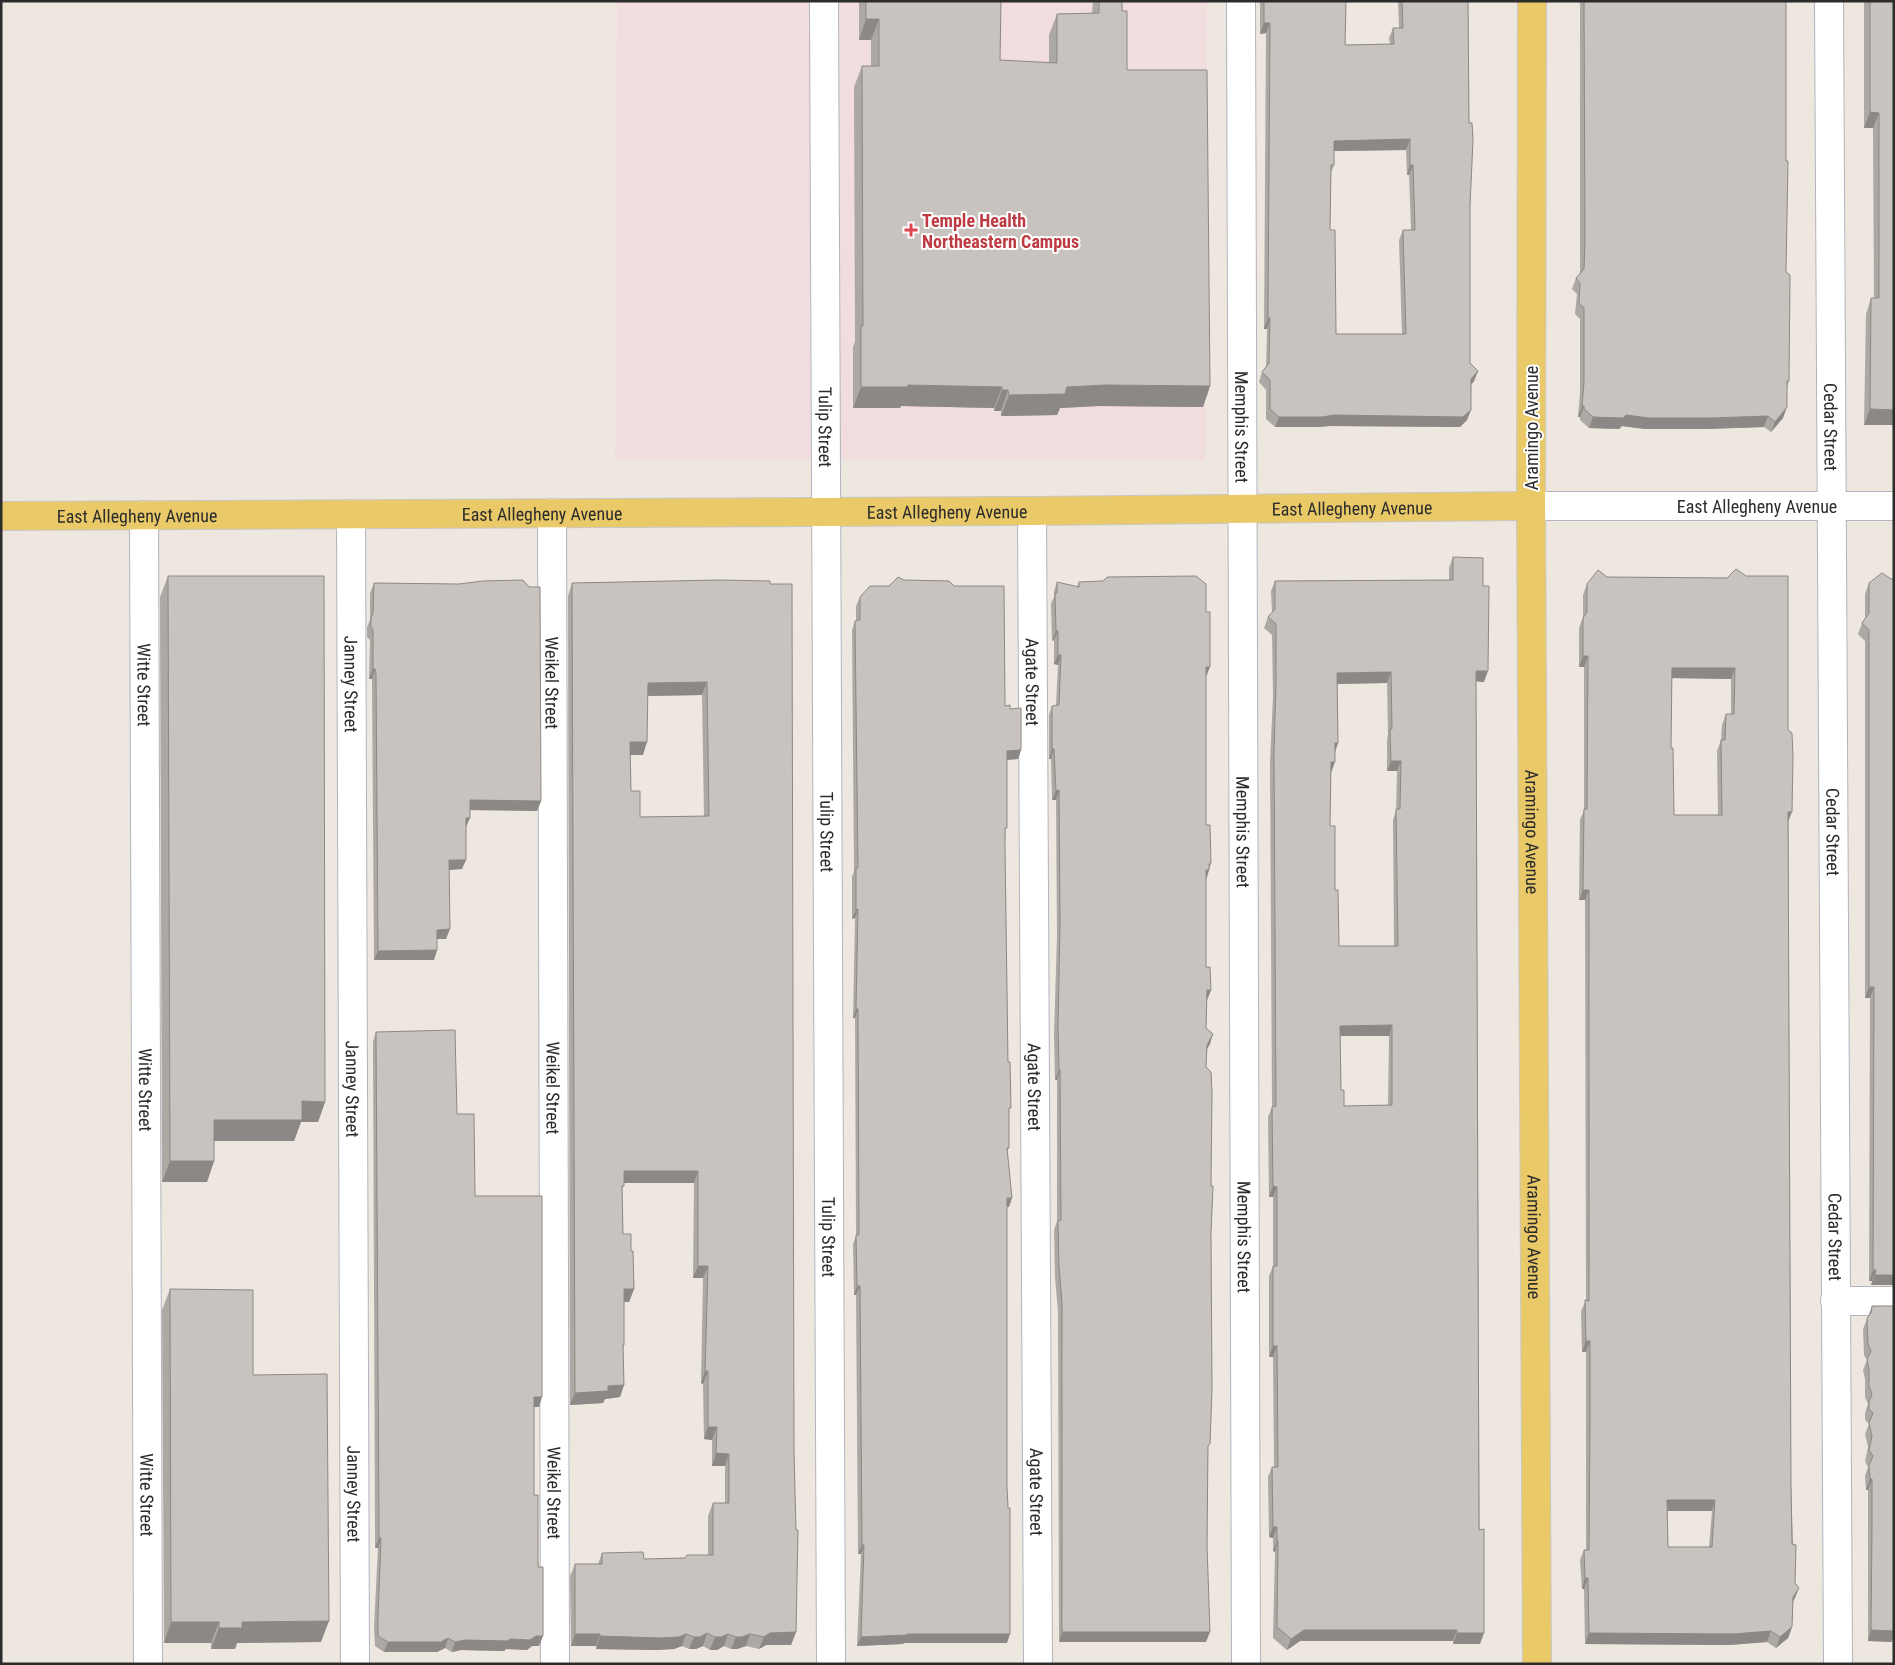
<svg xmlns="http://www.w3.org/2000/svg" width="1895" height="1665" font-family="'Roboto Condensed',sans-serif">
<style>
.medical{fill:#f2ddde}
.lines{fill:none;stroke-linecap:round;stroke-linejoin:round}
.minor-casing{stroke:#b2b5be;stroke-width:30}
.major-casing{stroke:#c8c8c8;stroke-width:30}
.minor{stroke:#fff;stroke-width:28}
.major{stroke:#e9c968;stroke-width:28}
.wall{fill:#aca8a3;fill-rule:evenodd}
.shaded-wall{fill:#8c8885}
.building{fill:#c8c3be;stroke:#8c8885;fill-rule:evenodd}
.health-dot{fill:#e0444e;stroke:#fff;stroke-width:2}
.labels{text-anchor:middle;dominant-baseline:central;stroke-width:4;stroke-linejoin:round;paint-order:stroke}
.health-label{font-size:18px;font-weight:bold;fill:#be3a42;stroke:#fff;text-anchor:start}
.street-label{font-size:18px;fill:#2c2c2c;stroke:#fff}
</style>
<rect width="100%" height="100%" fill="#ede7df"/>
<polygon class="medical" points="617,1 1207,1 1205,460 615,459"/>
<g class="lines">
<g class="minor-casing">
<g id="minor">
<path id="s1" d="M824 1 831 1664"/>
<path id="s2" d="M1241 1 1246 1664"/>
<path id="s3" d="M1829 1 1838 1664"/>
<path id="s4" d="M1531 506H1894"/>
<path id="s5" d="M1032 511 1038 1664"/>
<path id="s6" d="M552 513 555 1664"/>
<path id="s7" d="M351 514 355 1664"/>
<path id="s8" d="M144 515 148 1664"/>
<polyline points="1835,1301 1894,1301"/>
</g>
</g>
<g class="major-casing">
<g id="major">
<path id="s9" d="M1532 1 1531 506 1537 1664"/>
<path id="s10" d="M1 516 1032 511 1531 506"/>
</g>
</g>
<use href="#minor" class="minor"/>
<use href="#major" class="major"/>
</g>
<g class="wall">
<polygon points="859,1 1001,1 1000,60 1049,63 1049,35 1057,14 1092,13 1093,1 1122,1 1127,70 1210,386 1203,407 1099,406 1060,408 1057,415 1001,416 1001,411 994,411 994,408 901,406 900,408 853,408 853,347 855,341 854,87 862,66 871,66 871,40 859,40"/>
<path d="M1260 1H1346L1345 45 1390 44 1389 38 1393 28H1399L1398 1H1468L1470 206V363L1478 371 1474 381 1471 385 1467 420 1460 427 1330 426 1318 427H1275L1266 419V390L1259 382 1262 372 1266 368 1267 329H1264L1266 33 1260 34ZM1406 150 1407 175H1409L1411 230H1403L1399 240 1402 334H1336L1330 230 1331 173 1334 165V151Z"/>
<polygon points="1580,1 1786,1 1786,272 1789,381 1787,388 1783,418 1771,432 1764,427 1706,429 1645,429 1622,426 1619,429 1589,428 1580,420 1580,417 1578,417 1580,392 1580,319 1575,314 1577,294 1572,289 1576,278 1580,273"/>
<polygon points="1864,1 1894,1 1894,425 1864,425 1866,314 1871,298 1874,298 1873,128 1864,128"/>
<path d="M1453 557 1483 586 1484 682 1476 681 1480 1644H1453V1641H1300L1287 1650 1273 1638 1275 1552 1273 1551V1538L1269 1537 1268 1477 1272 1467H1274L1273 1357H1269V1276L1273 1266V1197H1269L1268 1117 1272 1107 1270 762 1273 696 1272 635 1264 628 1268 617 1272 613 1271 591 1275 581 1449 580V568ZM1387 683 1388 734 1387 740V771H1397L1396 810 1393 820 1394 946H1339L1330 826 1331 773 1335 753 1338 743 1337 684ZM1340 1036H1389L1388 1105 1344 1106 1341 1090Z"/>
<polygon points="168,576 325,1102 318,1122 301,1122 294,1141 214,1141 214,1161 207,1182 162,1182 160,597"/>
<path d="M1607 577 1727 578 1788 730 1791 1485 1795 1598 1793 1602 1792 1627 1788 1638 1776 1648 1767 1642 1729 1645 1585 1644 1584 1589H1582L1580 1560 1584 1550H1586V1352H1582L1581 1311 1586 1300 1585 900H1579L1580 819 1584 811V667H1579V628L1583 617V595L1587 584ZM1672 678 1731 679V714H1726L1722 725 1721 740 1717 751 1718 815H1674L1671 748ZM1667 1511H1712L1709 1547H1668Z"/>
<path d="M720 580 794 1452 796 1632 791 1645H766L759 1649 746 1646 737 1649H731L724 1646 717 1650H710L703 1646 696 1649H689L682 1646 674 1649 656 1650 596 1649V1646H571L570 1576 575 1564H598L602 1553 644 1559 685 1558 708 1555V1516L713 1503H725V1466H712V1440L704 1439 703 1384 701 1383 703 1278H693L694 1183H624L622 1191 623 1234 634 1289 629 1302H624V1345L623 1349 624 1385 620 1397 605 1399 603 1403 570 1405 568 596 572 583ZM702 695 704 816 640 817 631 791 630 755H643L648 696Z"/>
<polygon points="1057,582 1077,587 1079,582 1206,677 1206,825 1211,863 1206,880 1206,967 1211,990 1207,1000 1206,1028 1210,1044 1207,1049 1206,1067 1211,1186 1206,1642 1059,1642 1058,1312 1055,1277 1054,1230 1057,1221 1057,1080 1055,1080 1054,1035 1057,935 1056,800 1052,800 1051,759 1049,759 1049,715 1052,706 1056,705 1058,665 1054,664 1054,640 1052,641 1051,603 1054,597 1054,591"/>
<polygon points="374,583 541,801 537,811 470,810 466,827 462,869 449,870 446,939 437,939 437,950 434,960 374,960 372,684 372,679 369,679 370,640 367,637 367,627 370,620 370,593"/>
<polygon points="1869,583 1894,1285 1871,1285 1872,1281 1869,1281 1870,998 1865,998 1865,641 1858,634 1862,623 1865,619 1865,594"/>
<polygon points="860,597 1005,706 1010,709 1021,750 1018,759 1007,760 1005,848 1008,1062 1009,1113 1009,1148 1007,1151 1009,1207 1007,1207 1007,1643 904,1643 903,1644 857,1646 861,1554 858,1554 856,1295 854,1295 853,1244 856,1235 855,1018 853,1018 855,918 852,919 852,877 854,871 852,630 855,621 856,621 856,606"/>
<polygon points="376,1032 457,1114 475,1196 539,1407 534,1407 534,1495 543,1636 539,1646 532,1646 527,1650 506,1649 504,1651 461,1650 452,1652 445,1648 437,1652 384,1652 375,1646 374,1627 378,1548 375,1548 375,1534 373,1042"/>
<polygon points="170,1289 253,1375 321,1642 237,1643 235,1649 211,1649 211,1643 164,1643 162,1310"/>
<polygon points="1872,1306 1894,1306 1894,1640 1892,1640 1892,1642 1868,1641 1868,1490 1866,1490 1865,1476 1868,1467 1865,1461 1868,1447 1865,1434 1869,1424 1865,1420 1865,1413 1868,1404 1865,1397 1865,1379 1863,1370 1867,1360 1864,1355 1863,1329"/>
</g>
<g class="shaded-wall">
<polygon points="866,19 879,19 871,40 859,40"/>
<polygon points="1264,23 1270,23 1266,33 1260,34"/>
<polygon points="1870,112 1879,113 1873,128 1864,128"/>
<polygon points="1410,139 1406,150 1331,151 1334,141"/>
<polygon points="1410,165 1413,165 1409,175 1407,175"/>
<polygon points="1268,318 1270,318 1267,329 1264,329"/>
<polygon points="1478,371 1474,381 1467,390 1471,379"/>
<polygon points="908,385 1002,387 994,408 901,406 900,408 853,408 861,387"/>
<polygon points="1106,385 1210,386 1203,407 1099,406 1060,408 1057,415 1001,416 1009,395 1067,387"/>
<polygon points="1002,390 1008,390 1001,411 994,411"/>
<polygon points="1582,406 1584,406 1580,417 1578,417"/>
<polygon points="1787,407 1783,418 1771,432 1775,422"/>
<polygon points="1870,409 1894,410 1894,425 1864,425"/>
<polygon points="1471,410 1467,420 1460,427 1330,426 1318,427 1275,427 1279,417 1334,415"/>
<polygon points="1626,415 1768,416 1764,427 1706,429 1645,429 1622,426 1619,429 1589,428 1593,417"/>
<polygon points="1056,631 1058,631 1054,640 1052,641"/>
<polygon points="1058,655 1061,655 1058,665 1054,664"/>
<polygon points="1583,656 1588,656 1584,667 1579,667"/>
<polygon points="1206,667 1210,667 1206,677"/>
<polygon points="1672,668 1735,668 1731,679 1669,678"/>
<polygon points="373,669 375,669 372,679 369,679"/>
<polygon points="1476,671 1488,671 1484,682 1472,681"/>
<polygon points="1391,672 1387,683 1333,684 1337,673"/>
<polygon points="707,682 702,695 643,696 648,683"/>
<polygon points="630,742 647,742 643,755 626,755"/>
<polygon points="1335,743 1338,743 1334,754"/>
<polygon points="1052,749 1054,749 1051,759 1049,759"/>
<polygon points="1021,750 1018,759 1003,760 1007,751"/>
<polygon points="1391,761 1401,761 1397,771 1387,771"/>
<polygon points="1331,762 1335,762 1331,773"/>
<polygon points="1059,790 1056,800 1052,800 1056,791"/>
<polygon points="470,800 541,801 537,811 466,810"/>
<polygon points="1788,812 1792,812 1788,822 1784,823"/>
<polygon points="466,818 470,818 466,827"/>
<polygon points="449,860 466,860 462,869 445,870"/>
<polygon points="1211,863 1208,870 1209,870 1206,880 1206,870 1209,864"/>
<polygon points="1583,890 1589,890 1585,900 1579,900"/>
<polygon points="858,909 855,918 852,919 856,910"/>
<polygon points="450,929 446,939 433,939 437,930"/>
<polygon points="437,950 434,960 374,960 378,951"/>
<polygon points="1869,987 1874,987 1870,998 1865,998"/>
<polygon points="1207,990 1211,990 1207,1000 1203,1000"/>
<polygon points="856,1009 858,1009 855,1018 853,1018"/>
<polygon points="1392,1025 1389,1036 1336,1036 1340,1026"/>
<polygon points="1213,1034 1210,1044 1203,1055 1207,1045"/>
<polygon points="1059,1070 1060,1070 1057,1080 1055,1080"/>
<polygon points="302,1101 325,1102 318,1122 301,1122 294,1141 207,1141 214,1120"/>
<polygon points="170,1161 214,1161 207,1182 162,1182"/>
<polygon points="624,1171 698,1171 694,1183 620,1183"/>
<polygon points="1273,1186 1277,1187 1273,1197 1269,1197"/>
<polygon points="1007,1198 1012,1198 1009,1207 1003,1207"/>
<polygon points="698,1266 708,1266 703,1278 693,1278"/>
<polygon points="1873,1270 1876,1270 1872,1281 1869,1281"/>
<polygon points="1875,1275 1894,1275 1894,1285 1871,1285"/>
<polygon points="857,1286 860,1286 856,1295 854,1295"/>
<polygon points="624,1289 634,1289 629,1302 619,1302"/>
<polygon points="1586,1341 1590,1341 1586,1352 1582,1352"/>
<polygon points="1273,1346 1277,1346 1273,1357 1269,1357"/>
<polygon points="705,1371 708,1371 703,1384 701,1383"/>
<polygon points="624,1385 620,1397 605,1399 603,1403 570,1405 575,1393 608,1386"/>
<polygon points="534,1397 542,1397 539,1407 530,1407"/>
<polygon points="708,1427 717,1427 712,1440 704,1439"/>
<polygon points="716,1453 729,1454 725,1466 712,1466"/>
<polygon points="1870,1479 1872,1479 1868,1490 1866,1490"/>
<polygon points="1667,1500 1715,1500 1712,1511 1663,1511"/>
<polygon points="1273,1527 1277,1527 1273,1538 1269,1537"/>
<polygon points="379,1538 381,1538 378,1548 375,1548"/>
<polygon points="1277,1541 1278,1541 1275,1552 1273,1551"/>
<polygon points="862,1545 864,1545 861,1554 858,1554"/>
<polygon points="1585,1578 1588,1578 1584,1589 1582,1589"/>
<polygon points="1799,1588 1795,1598 1789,1607 1793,1597"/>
<polygon points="329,1621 321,1642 237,1643 235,1649 211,1649 219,1628 242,1622"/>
<polygon points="171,1622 219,1622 211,1643 164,1643"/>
<polygon points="1792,1627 1788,1638 1776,1648 1780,1637"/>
<polygon points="1304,1630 1457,1630 1453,1641 1300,1641 1287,1650 1291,1639"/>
<polygon points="1871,1630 1894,1631 1894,1640 1892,1640 1892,1642 1868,1641"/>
<polygon points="1771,1631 1767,1642 1729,1645 1585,1644 1589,1633"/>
<polygon points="796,1632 791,1645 766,1645 759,1649 764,1637 770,1633"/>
<polygon points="1062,1632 1210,1632 1206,1642 1059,1642"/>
<polygon points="707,1633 703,1646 696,1649 689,1649 694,1637"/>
<polygon points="1457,1633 1484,1633 1480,1644 1453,1644"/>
<polygon points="575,1634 600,1634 596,1646 571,1646"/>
<polygon points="686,1634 682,1646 674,1649 656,1650 596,1649 600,1636"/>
<polygon points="728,1634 724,1646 717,1650 710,1650 715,1637"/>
<polygon points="750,1634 746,1646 737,1649 731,1649 736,1637"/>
<polygon points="907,1634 1010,1634 1007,1643 904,1643 903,1644 857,1646 861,1637"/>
<polygon points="536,1636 543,1636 539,1646 532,1646 527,1650 506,1649 504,1651 461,1650 452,1652 455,1642 465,1640 510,1639"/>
<polygon points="448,1638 445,1648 437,1652 384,1652 388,1642"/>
</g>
<g class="building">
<polygon points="866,1 1001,1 1000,60 1057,63 1057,14 1099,13 1099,1 1122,1 1122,11 1127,11 1127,70 1207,70 1210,386 1106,385 1067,387 1065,394 1009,395 1008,390 1002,390 1002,387 908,385 907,387 861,387 861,326 863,326 862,66 879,66 879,19 866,19"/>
<path d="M1264 1H1346L1345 45 1394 44 1393 28H1403L1402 1H1468L1469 123H1472L1473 140 1470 206V363L1478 371 1471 379V410L1463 417 1334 415 1322 417H1279L1270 409V380L1262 372 1269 363 1270 318H1268L1270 23H1264ZM1410 139V165H1413L1415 230H1403L1406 334H1336L1335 230H1330L1331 165H1334V141Z"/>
<polygon points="1584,1 1786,1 1786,161 1788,161 1786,272 1790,275 1789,381 1787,381 1787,407 1775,422 1768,416 1710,418 1649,418 1626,415 1623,418 1593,417 1584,409 1584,406 1582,406 1584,382 1584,308 1579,303 1580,283 1576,278 1584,269 1585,243"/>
<polygon points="1870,1 1894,1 1894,410 1870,409 1871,298 1879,298 1879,113 1870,112"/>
<path d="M1453 557 1483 558V586H1489L1488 671H1476L1479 1530 1484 1529V1633H1457V1630H1304L1291 1639 1277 1627 1278 1541H1277V1527H1273L1272 1467H1278L1277 1346H1273V1266H1277V1187L1273 1186 1272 1107 1276 1106 1274 751 1276 685V624L1268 617 1275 609V581L1453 580ZM1391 672 1392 729H1390L1391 761H1401L1400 809H1396L1398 946H1339L1338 890H1335V826H1330L1331 762H1335V743H1338L1337 673ZM1392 1025V1105L1344 1106V1090H1341L1340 1026Z"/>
<path d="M1736 569 1746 576H1788V730L1792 733 1793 756 1792 812H1788L1791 1485 1792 1544 1796 1545 1795 1583 1799 1588 1793 1597 1792 1627 1780 1637 1771 1631 1733 1634 1589 1633 1588 1578H1585L1584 1550H1589L1590 1423V1341H1586L1585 1300 1589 1301V890H1583L1584 809H1587L1588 656H1583V618L1587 612V584L1598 570 1607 577 1727 578ZM1672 668H1735L1734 714H1726L1725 740H1721L1722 815H1674L1673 748H1671ZM1667 1500H1715L1712 1547H1668Z"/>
<polygon points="1882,573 1891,579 1894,579 1894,1275 1875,1275 1876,1270 1873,1270 1874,987 1869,987 1869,630 1862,623 1869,613 1869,583"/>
<polygon points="168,576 324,576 325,1102 302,1101 302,1120 214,1120 214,1161 170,1161"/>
<polygon points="1196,576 1206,584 1206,612 1210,612 1210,667 1206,667 1206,825 1210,825 1211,863 1209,864 1209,870 1206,870 1206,967 1210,967 1211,990 1207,990 1206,1028 1213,1034 1207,1045 1206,1067 1211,1072 1212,1092 1211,1186 1213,1186 1211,1233 1212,1389 1210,1444 1208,1446 1207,1546 1210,1632 1062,1632 1062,1302 1059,1267 1058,1221 1061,1220 1060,1070 1059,1070 1058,1025 1060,925 1059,790 1056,791 1054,749 1052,749 1052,706 1059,705 1061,655 1058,655 1058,631 1056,631 1055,593 1057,593 1057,582 1079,587 1079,582 1103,581 1107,577"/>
<polygon points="898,577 904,580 949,581 954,586 1004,586 1005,706 1010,705 1010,709 1021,708 1021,750 1007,751 1007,828 1005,828 1005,848 1008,1062 1010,1062 1011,1108 1009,1108 1009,1148 1007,1148 1012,1198 1007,1198 1007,1486 1008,1508 1010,1508 1010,1634 907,1634 907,1635 861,1637 864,1545 862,1545 860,1286 857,1286 856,1235 859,1235 858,1009 856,1009 858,909 856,910 856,868 858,868 855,621 860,620 860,597 870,586 889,586"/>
<polygon points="523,580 529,587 540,587 541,801 470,800 470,818 466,818 466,860 449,860 450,929 437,930 437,950 378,951 376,674 375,669 373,669 373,630 371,627 371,617 373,614 374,583 459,584 483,581"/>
<path d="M720 580 770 581V584H792L794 1452 796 1530H798L796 1632 770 1633 764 1637 750 1634 742 1637H736L728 1634 721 1637H715L707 1633 700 1637H694L686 1634 679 1637 661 1638 600 1636V1634H575V1564H602V1553L643 1552 644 1559 685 1558 687 1555H713V1503H729V1454L716 1453 717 1427H708V1371H705L708 1266H698V1171H624V1186H622L623 1234H631V1251H633L634 1289H624V1345H623L624 1385 608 1386V1391L575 1393 572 583ZM707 682 709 816 640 817V791H631L630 742H647L648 683Z"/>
<polygon points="455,1030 457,1114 474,1114 475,1196 542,1196 542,1397 534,1397 534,1495 538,1495 538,1567 543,1567 543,1636 536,1636 530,1640 510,1639 508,1641 465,1640 455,1642 448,1638 441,1642 388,1642 378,1636 378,1617 381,1538 379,1538 379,1524 376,1032"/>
<polygon points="170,1289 253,1290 253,1375 327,1374 329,1621 242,1622 242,1628 219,1628 219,1622 171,1622"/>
<polygon points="1872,1306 1894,1306 1894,1631 1871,1630 1872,1526 1872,1479 1870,1479 1869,1465 1873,1456 1869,1450 1872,1436 1869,1423 1873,1413 1869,1409 1869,1402 1872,1394 1869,1386 1869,1369 1867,1359 1871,1351 1868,1344 1867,1318 1871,1313"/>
</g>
<path class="health-dot" d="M908.5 222.5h5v5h5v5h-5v5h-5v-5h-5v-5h5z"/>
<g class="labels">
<g class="health-label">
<text x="922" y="220">Temple Health<tspan x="922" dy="21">Northeastern Campus</tspan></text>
</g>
<g class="street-label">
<text stroke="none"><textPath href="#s1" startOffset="426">Tulip Street</textPath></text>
<text stroke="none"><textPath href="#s2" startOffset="426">Memphis Street</textPath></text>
<text transform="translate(1531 428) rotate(-90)">Aramingo Avenue</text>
<text stroke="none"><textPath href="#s3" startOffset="426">Cedar Street</textPath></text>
<text stroke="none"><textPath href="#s4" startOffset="226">East Allegheny Avenue</textPath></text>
<text stroke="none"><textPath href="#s10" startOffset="1351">East Allegheny Avenue</textPath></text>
<text stroke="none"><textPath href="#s10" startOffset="946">East Allegheny Avenue</textPath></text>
<text stroke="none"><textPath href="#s10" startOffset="541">East Allegheny Avenue</textPath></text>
<text stroke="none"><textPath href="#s10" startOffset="136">East Allegheny Avenue</textPath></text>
<text stroke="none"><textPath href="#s5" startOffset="171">Agate Street</textPath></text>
<text stroke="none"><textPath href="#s6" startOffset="170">Weikel Street</textPath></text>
<text stroke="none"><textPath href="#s8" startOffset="170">Witte Street</textPath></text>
<text stroke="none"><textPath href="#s7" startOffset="170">Janney Street</textPath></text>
<text stroke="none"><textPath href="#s1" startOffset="831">Tulip Street</textPath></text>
<text stroke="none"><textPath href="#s2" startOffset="831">Memphis Street</textPath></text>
<text stroke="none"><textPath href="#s9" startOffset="831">Aramingo Avenue</textPath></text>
<text stroke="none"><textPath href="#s3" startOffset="831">Cedar Street</textPath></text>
<text stroke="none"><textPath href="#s5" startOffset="576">Agate Street</textPath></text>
<text stroke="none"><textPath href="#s6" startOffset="575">Weikel Street</textPath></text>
<text stroke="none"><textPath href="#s8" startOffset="575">Witte Street</textPath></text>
<text stroke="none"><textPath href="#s7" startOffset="575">Janney Street</textPath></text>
<text stroke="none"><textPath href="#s1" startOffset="1236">Tulip Street</textPath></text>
<text stroke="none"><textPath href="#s2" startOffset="1236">Memphis Street</textPath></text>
<text stroke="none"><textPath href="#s9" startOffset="1236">Aramingo Avenue</textPath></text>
<text stroke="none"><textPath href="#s3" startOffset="1236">Cedar Street</textPath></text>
<text stroke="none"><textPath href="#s5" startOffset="981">Agate Street</textPath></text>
<text stroke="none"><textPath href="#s6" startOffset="980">Weikel Street</textPath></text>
<text stroke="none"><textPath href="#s8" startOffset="980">Witte Street</textPath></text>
<text stroke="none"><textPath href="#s7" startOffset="980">Janney Street</textPath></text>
</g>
</g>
<rect width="1895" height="1665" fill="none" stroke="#2c2c2c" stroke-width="5"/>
</svg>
